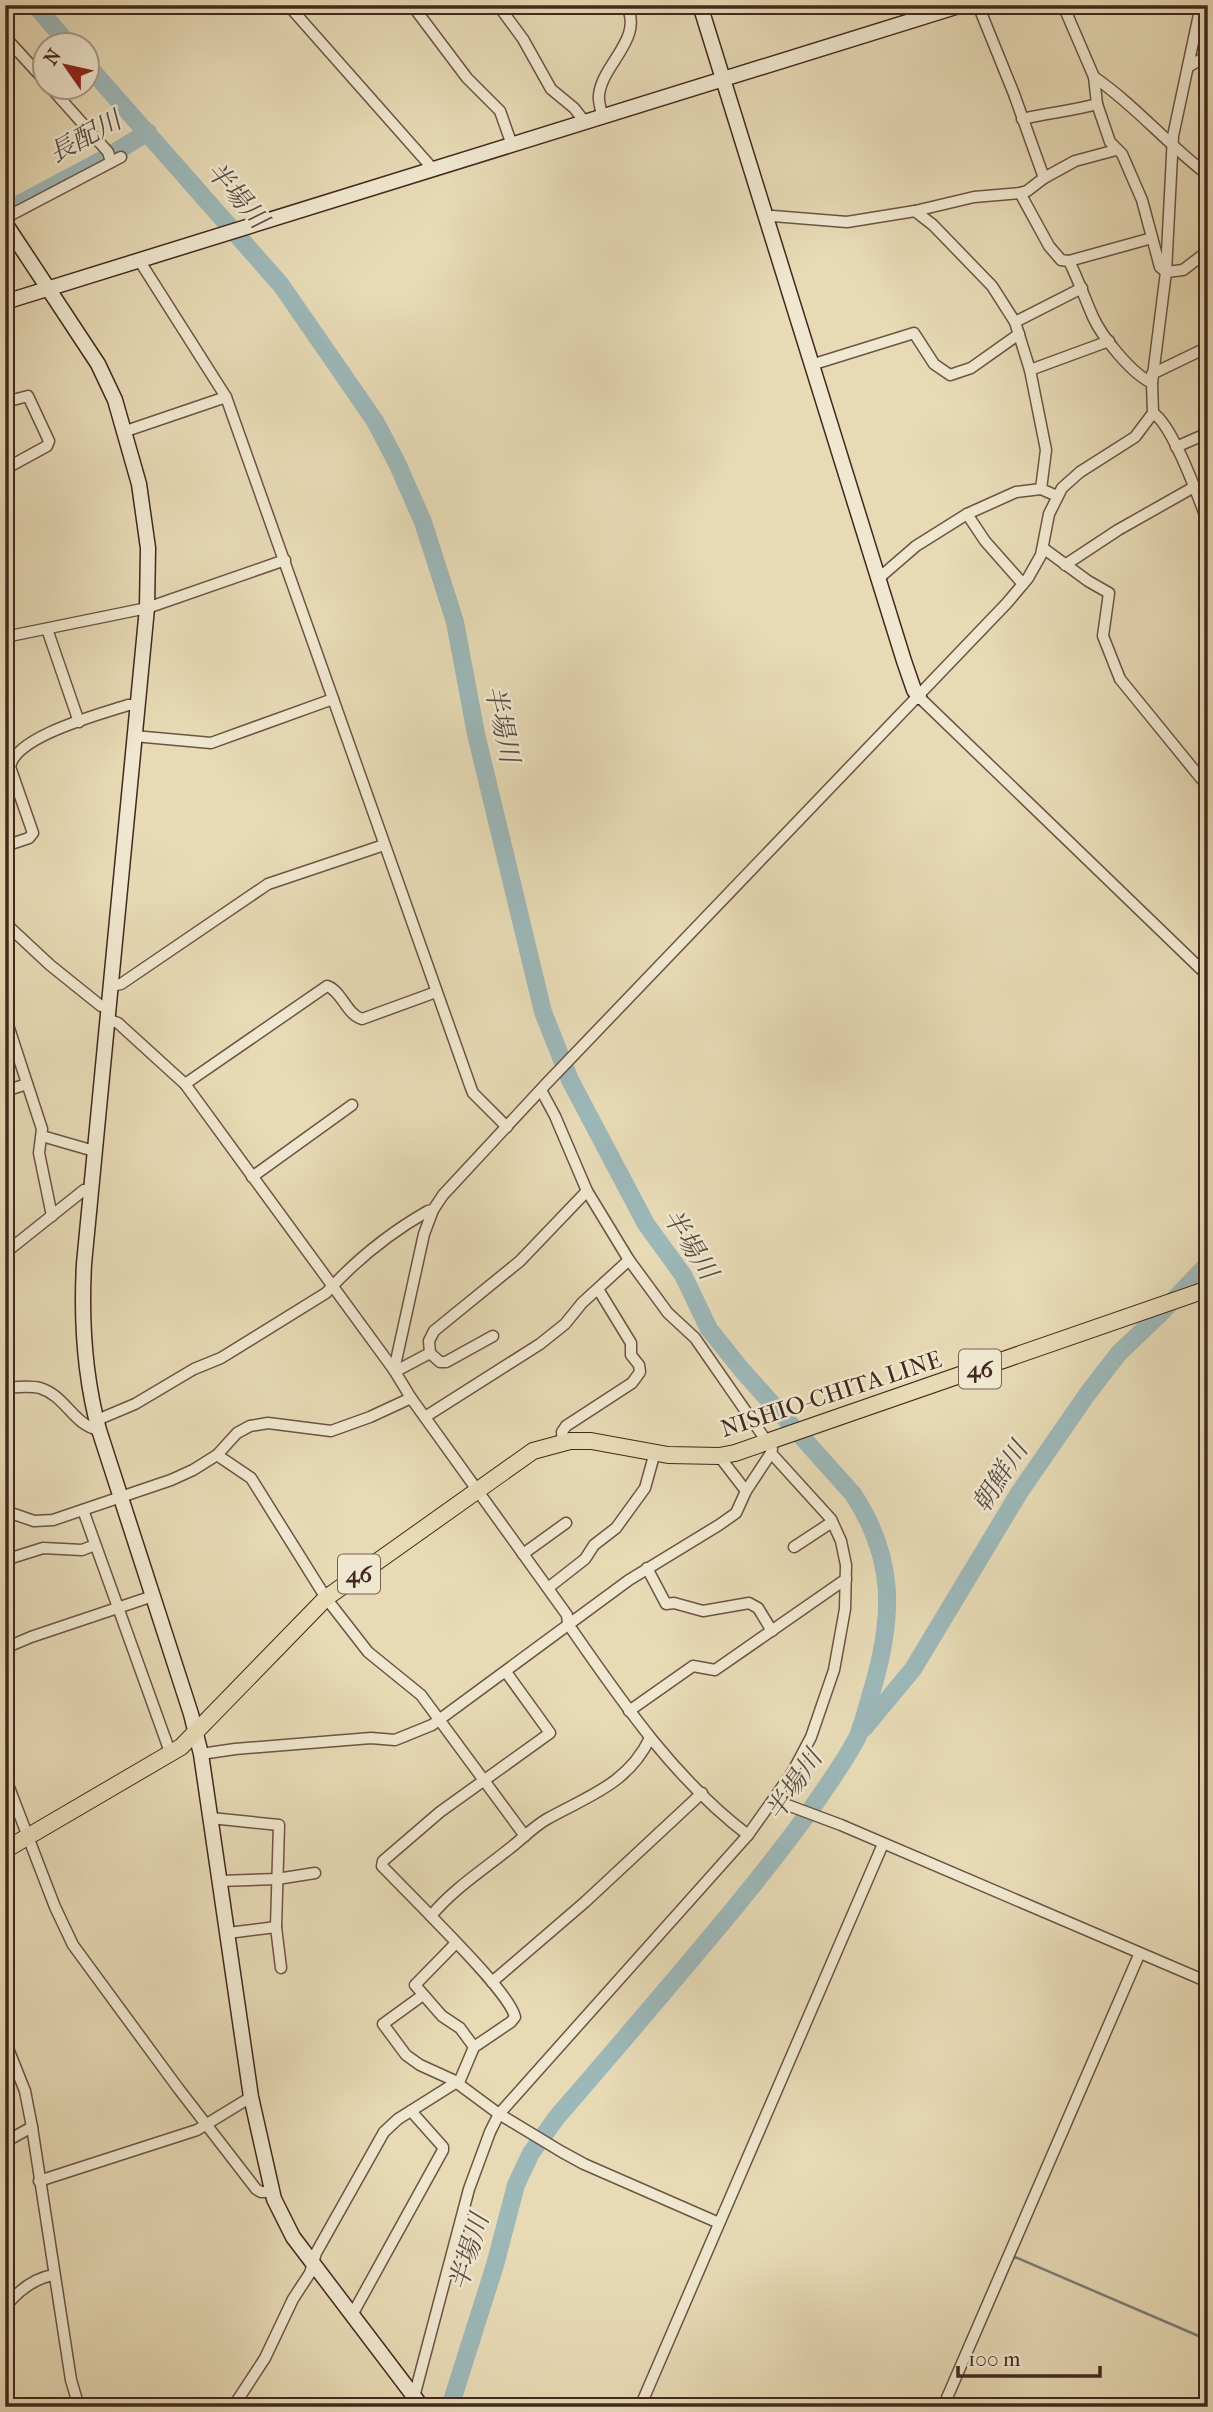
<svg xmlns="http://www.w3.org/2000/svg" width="1213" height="2412" font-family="'IM FELL French Canon','Noto Serif JP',serif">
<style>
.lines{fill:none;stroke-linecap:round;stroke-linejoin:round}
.stream{stroke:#787e7b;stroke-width:2.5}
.river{stroke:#9cb8b9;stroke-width:18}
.street-casing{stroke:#6c5444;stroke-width:13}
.secondary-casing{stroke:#43281e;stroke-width:17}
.primary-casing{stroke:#43281e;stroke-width:18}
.street{stroke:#efe7cf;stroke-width:10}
.secondary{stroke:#efe7cf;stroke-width:14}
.primary{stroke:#e7dab5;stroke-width:16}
.labels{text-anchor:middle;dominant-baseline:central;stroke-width:5;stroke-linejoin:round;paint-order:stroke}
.shield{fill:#efe7cf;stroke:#776153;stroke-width:2}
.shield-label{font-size:23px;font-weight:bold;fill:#43281e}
.street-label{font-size:24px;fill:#43281e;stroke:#efe7cf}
.water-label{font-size:26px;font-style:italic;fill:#594c45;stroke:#efe7cf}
</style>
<rect width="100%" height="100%" fill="#e7dab5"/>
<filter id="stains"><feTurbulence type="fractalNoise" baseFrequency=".00286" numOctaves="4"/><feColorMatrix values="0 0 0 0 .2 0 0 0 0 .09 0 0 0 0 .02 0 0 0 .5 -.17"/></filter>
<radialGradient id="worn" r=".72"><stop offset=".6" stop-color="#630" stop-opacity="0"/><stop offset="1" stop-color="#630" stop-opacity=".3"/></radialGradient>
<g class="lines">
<g class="stream">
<polyline points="1201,1270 1208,1278"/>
<polyline points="1012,2260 1015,2257 1208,2340"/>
</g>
<g class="river">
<polyline points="35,5 70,46"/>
<path d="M88 66 281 285 375 421 397 463 423 522 455 622 476 734 543 1012 570 1080 646 1224 683 1275 709 1329 741 1369 853 1494C895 1558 894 1615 873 1687 868 1703 864 1722 857 1738 845 1761 829 1783 814 1805 782 1850 748 1892 712 1935 661 1996 609 2057 557 2117L531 2153 516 2185 495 2265 450 2407"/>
<polyline points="12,208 104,159 148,132"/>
<polyline points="864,1728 913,1669 1019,1493 1088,1393 1119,1353 1162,1312 1208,1264"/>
</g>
<g class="street-casing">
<g id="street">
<polyline points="288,5 433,169"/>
<polyline points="412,5 467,78 500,111 512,145"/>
<polyline points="498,5 523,39 551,89 574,108 585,122"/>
<polyline points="978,5 1014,94 1044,178"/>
<polyline points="1063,5 1094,77 1097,104 1110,142 1122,154 1142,200 1160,267 1166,272 1183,270 1208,251"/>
<polyline points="5,37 46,82"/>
<polyline points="1188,67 1208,55"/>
<path d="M1094 77C1135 105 1168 145 1208 175"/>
<polyline points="51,88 108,152 111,162"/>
<path d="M603 117C601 110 598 102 599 95 602 64 645 38 626 5"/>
<path d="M1022 119C1047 113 1072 111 1097 104"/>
<path d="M1020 193 1049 246 1061 260 1069 261C1078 279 1085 299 1093 317 1102 337 1132 374 1152 383"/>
<polyline points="915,211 933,225 992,286 1015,322 1030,370 1046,450 1041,489 1057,496"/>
<polyline points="5,218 121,157"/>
<polyline points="765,218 773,216 847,222 915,211 974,197 1020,193 1027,191 1044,178 1075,161 1116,150"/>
<polyline points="139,260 226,397 471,1088 473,1093 507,1127"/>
<polyline points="1069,261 1152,238"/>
<polyline points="1015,322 1082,288"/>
<polyline points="811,365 914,333 934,364 950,375 971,368 1019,334"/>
<polyline points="1030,370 1109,341"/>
<polyline points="1152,374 1208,347"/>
<polyline points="5,402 28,396 49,441 47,446 5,469"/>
<path d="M1153 413C1173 425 1199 499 1208 523"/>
<polyline points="126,431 226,397"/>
<polyline points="1176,447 1208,433"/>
<polyline points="967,514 985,541 1023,584"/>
<polyline points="1043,548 1088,581 1109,593 1103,636 1120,679 1208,787"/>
<polyline points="1065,565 1118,530 1194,487"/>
<polyline points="879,578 916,546 967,514 1016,492 1041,489"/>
<polyline points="47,629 79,722"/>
<polyline points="5,637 147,608 285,560"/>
<polyline points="919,697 1208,976"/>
<polyline points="134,736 211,743 333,699"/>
<path d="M5 846 29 838 33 833 10 767C15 736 101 714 128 705H137"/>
<polyline points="5,923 50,965 101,1006 108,1008"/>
<polyline points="111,986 121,984 268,884 384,845"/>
<polyline points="5,1016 42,1129 39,1153 52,1216"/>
<path d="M107 1019 118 1023 185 1084 394 1370 411 1398 567 1615 568 1624C620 1699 674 1779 748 1835"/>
<path d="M185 1084 327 986C342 991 346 1014 362 1019L436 992"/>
<polyline points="5,1091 27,1084"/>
<polyline points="42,1136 94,1151"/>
<polyline points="252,1177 352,1105"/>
<polyline points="5,1253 84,1190 91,1189"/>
<polyline points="430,1353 440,1362 446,1362 493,1336"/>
<polyline points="394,1370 424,1234 433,1210 443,1195 546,1084 1007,603 1028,578 1041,555 1049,514 1062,488 1080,472 1135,437 1153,413 1152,383 1166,272 1173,136 1201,5"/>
<polyline points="394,1370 398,1370 430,1353 429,1341 434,1331 520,1261 587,1191"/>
<path d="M5 1387C16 1388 29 1385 40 1388 66 1396 73 1425 99 1430"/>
<polyline points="425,1417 540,1344 565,1324 582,1303 629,1260"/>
<path d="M97 1420 135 1404 194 1369 221 1358 326 1293C355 1261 391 1232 428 1211L433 1210"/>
<polyline points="563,1443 562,1432 566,1426 632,1383 640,1372 639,1365 631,1355 631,1343 598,1289"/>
<polyline points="217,1455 251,1478 326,1598 368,1652 421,1695 525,1836"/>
<polyline points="719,1456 746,1491"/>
<polyline points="83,1510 170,1752"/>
<polyline points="5,1511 34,1521 53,1520 171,1480 193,1470 217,1455 237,1433 250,1426 268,1423 331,1431 370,1417 411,1398"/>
<polyline points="794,1547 832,1522"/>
<polyline points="523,1554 566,1523"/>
<polyline points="5,1560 43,1548 82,1550 95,1545"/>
<polyline points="647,1568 666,1604 674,1603 703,1611 749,1603 758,1608 772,1631"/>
<polyline points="548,1588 585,1559 594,1545 616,1528 645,1488 655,1452"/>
<polyline points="5,1648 31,1637 153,1596"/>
<polyline points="629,1711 693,1666 715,1670 846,1579"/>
<polyline points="201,1754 235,1749 371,1738 395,1740 432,1725 629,1580 719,1525 736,1513 746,1491 771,1453"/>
<polyline points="5,1777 55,1907 73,1945 178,2088 256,2189 261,2192 272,2192"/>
<polyline points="774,1800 841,1825 1208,1982"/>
<polyline points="211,1818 279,1825 276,1927 281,1968"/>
<polyline points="220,1881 277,1879 315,1873"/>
<polyline points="431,1916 382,1866 383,1861 440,1812 550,1733 506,1672"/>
<polyline points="228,1933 276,1927"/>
<polyline points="456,1943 415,1985 442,2016 460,2028 474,2047"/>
<polyline points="492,1982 585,1902 702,1793"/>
<polyline points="423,1995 383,2024 406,2055 420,2065 453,2080 499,2114 562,2152 584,2164 719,2223"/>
<polyline points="5,2041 25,2091 32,2127 71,2380 79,2407"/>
<polyline points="5,2142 32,2127"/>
<polyline points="39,2181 197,2130 251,2097"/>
<path d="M5 2307C18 2291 34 2278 54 2275"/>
<polyline points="352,2315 443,2150 443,2147 411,2111"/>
<path d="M233 2407 265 2358 293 2299 310 2273 316 2253 384 2132 398 2119 460 2080 474 2047 511 2022 515 2017C510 1995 449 1935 431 1916 452 1890 483 1870 509 1849 521 1840 533 1827 547 1819 588 1796 628 1784 650 1738"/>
<polyline points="409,2407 414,2397 469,2189 490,2132 499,2114 748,1835 792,1773 811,1737 834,1670 845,1609 846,1565 841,1541 831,1519 771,1453 772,1449 695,1338 668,1313 629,1260 587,1191 555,1116 541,1090"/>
<polyline points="640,2407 883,1844"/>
<polyline points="943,2407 1139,1955"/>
</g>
</g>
<g class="secondary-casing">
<g id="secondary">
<polyline points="700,5 904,661 914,690 919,697"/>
<path d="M5 223 98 364 115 400 139 484 148 548 147 608 84 1264C81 1320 84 1375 99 1430L191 1714 201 1754 251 2097 274 2199 293 2237 422 2407"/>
<polyline points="5,302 962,5"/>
</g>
</g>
<g class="primary-casing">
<polyline id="primary" points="5,1850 181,1747 326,1598 533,1451 570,1441 591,1441 668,1455 719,1456 735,1453 1208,1289"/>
</g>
<use href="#street" class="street"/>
<use href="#secondary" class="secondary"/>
<use href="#primary" class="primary"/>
</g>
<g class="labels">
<g class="shield">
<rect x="959" y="1349.5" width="42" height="39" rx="5"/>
<rect x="338" y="1554.5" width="42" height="39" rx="5"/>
</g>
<g class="shield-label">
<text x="980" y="1369">46</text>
<text x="359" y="1574">46</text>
</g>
<g class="street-label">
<text transform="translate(831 1394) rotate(-18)">NISHIO-CHITA LINE</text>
</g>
<g class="water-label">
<text transform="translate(85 137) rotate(-29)">長配川</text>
<text transform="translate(237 195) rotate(49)">半場川</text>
<text transform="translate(502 724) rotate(78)">半場川</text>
<text transform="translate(690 1244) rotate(58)">半場川</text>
<text transform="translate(1000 1477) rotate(-57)">朝鮮川</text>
<text transform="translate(794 1785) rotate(-56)">半場川</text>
<text transform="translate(469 2252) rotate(-73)">半場川</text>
</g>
</g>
<rect width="1213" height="2412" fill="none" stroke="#e7dab5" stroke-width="28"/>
<rect x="7" y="7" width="1199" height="2398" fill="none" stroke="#43281e" stroke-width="3.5"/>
<rect x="14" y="14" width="1185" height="2384" fill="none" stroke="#43281e" stroke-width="2"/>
<g transform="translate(66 66) rotate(304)"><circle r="33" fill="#efe7cf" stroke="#aa9b88" stroke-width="2"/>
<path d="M0-5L12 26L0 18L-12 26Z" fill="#8f2418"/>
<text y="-10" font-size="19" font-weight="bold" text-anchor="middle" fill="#43281e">N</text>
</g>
<path d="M958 2366v10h142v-10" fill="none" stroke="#43281e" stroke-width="3.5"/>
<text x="968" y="2366" font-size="21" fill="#43281e" stroke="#efe7cf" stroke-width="5" paint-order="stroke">100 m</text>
<rect width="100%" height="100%" filter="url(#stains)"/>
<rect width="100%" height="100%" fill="url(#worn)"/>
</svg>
